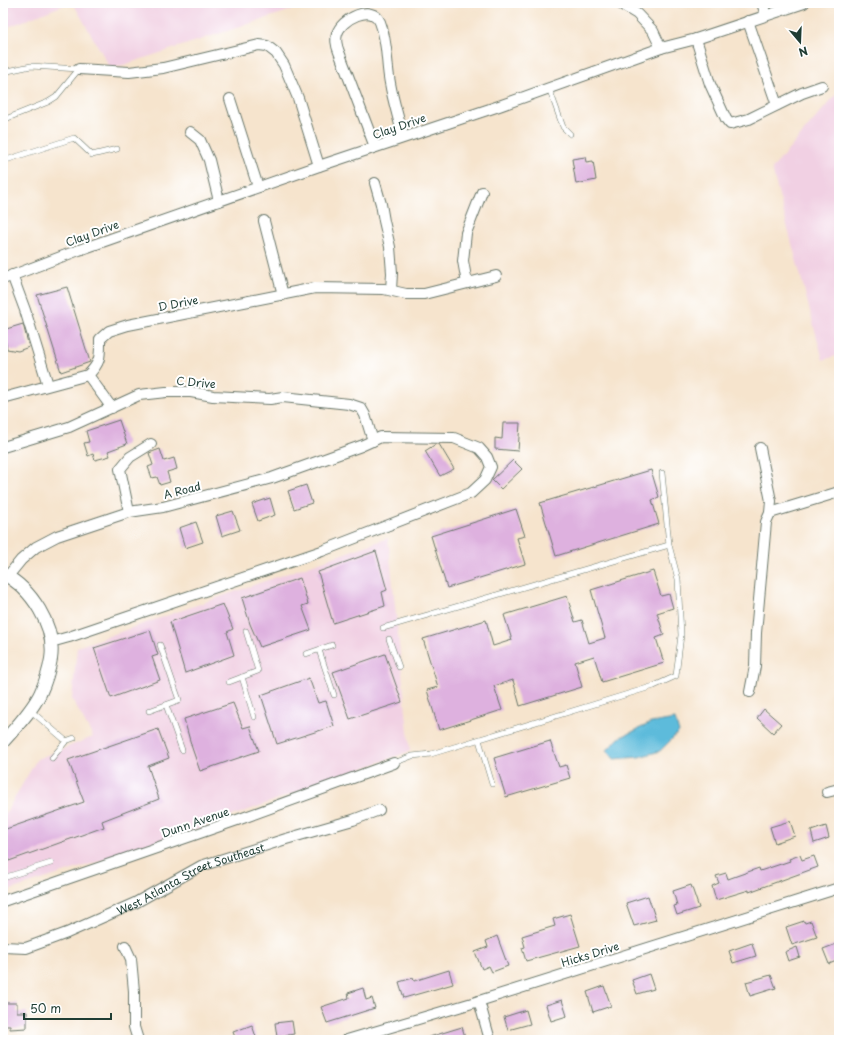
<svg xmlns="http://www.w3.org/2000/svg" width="842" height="1043" font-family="'Playpen Sans',sans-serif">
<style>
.built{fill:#f1d0e3}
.water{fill:#5dbbdb;stroke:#3e7c88}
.building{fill:#deb1df}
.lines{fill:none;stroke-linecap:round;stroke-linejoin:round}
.service-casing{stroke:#6a776a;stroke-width:6}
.minor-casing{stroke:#6a776a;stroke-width:12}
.tertiary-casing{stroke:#6a776a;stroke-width:14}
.service{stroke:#fff;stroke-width:5}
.minor{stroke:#fff;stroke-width:10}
.tertiary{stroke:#fff;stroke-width:12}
.labels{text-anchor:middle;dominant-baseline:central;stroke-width:4;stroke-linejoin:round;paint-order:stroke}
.street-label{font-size:11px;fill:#1f3d34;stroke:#fff}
</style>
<rect width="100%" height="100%" fill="#fff"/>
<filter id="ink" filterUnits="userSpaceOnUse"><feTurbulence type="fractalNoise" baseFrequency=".025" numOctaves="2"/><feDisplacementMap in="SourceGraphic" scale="8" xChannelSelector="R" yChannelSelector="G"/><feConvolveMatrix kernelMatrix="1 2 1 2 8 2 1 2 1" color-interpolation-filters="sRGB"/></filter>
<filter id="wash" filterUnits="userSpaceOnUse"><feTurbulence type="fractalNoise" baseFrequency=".012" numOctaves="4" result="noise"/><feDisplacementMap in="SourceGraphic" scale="16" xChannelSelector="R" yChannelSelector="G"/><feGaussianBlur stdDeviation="0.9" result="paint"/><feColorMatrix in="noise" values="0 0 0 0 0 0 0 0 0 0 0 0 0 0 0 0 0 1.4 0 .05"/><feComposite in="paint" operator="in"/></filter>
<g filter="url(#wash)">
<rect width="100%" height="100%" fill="#f6e4cd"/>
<g class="built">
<polygon points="3,3 69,3 3,29"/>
<polygon points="73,3 313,3 111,69"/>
<polygon points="839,91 839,355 823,360 772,169"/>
<polygon points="388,538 410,751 175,837 7,891 3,877 3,818 37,759 93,737 72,699 77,647"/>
</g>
<polygon class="water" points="675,719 679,732 660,751 639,757 614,759 607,750 619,738 651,723"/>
<g id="blocks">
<g class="building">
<polygon points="585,157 586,162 593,161 596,180 576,184 572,159"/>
<polygon points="67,287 90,362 61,372 37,295"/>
<polygon points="23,324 29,347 18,351 7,349 3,330"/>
<polygon points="119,420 127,444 108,451 110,456 95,460 93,454 88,456 84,443 89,442 86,431"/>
<polygon points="503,423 520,423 518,451 495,449 495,438 502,439"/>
<polygon points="436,444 439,444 454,469 440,476 425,451"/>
<polygon points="160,449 164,461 174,458 177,469 167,472 170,482 160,485 157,477 152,478 148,467 153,465 149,453"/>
<polygon points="513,460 522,469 501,489 492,480"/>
<polygon points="651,470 659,497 652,500 659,524 556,556 540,503"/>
<polygon points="306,485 312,503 294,509 288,491"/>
<polygon points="270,498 275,515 258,521 252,504"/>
<polygon points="516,509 525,536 517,538 525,564 447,588 431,536"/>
<polygon points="233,511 240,530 222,536 216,516"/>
<polygon points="196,522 203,542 185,548 179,528"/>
<polygon points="376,551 387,590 382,592 385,606 333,623 318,572"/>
<polygon points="653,571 661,596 669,594 673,608 657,613 664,635 656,638 664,663 602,682 594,656 575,662 582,687 520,706 513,680 494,686 502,710 439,730 427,690 438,687 423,639 486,620 493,646 512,640 504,615 567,596 575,622 582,620 589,643 605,638 591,590"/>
<polygon points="300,578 308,604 302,606 311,630 260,647 250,624 242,598"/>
<polygon points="223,604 233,629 227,632 234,655 185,673 170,622"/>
<polygon points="150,630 158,655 152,657 160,680 111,698 94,648"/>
<polygon points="385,654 402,702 350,719 333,672"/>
<polygon points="309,678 318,703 326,701 334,726 277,744 261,695"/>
<polygon points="233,703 243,728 250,726 259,751 200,771 192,748 184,719"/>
<polygon points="764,709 781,724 773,733 757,718"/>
<polygon points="158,729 169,758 148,766 159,799 102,821 104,827 9,861 3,846 3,830 84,802 68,760"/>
<polygon points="550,741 559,767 566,765 570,778 506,797 494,758"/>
<polygon points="790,821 795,836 775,843 770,827"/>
<polygon points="826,826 829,838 814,843 811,831"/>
<polygon points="800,855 802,860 814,856 818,867 749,892 749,890 716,900 712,886 719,883 716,876 726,873 728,879 759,868 760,871 790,861 789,859"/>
<polygon points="691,885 699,908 677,915 674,906 677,905 673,891"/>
<polygon points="648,896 656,920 634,926 626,903"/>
<polygon points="570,914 580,946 526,961 522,948 525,947 522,936 555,926 553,919"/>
<polygon points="804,921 805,923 811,921 817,937 792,945 786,927"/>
<polygon points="497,936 508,966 492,972 489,966 482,969 475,952 488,947 486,941"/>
<polygon points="752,943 756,956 733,963 729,951"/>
<polygon points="839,943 839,960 829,964 823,949"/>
<polygon points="797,947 800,957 788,961 785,952"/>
<polygon points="449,970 453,984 404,998 399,982 413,978 414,981"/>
<polygon points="649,974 654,989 637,994 632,980"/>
<polygon points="771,975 776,988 750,996 746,982"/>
<polygon points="604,986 611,1006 593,1012 587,992"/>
<polygon points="363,988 366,1000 372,998 375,1008 327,1023 321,1007 349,998 348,993"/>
<polygon points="562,1000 567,1016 551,1021 546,1005"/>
<polygon points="3,1003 17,1003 17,1012 27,1012 27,1028 10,1029 10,1026 3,1026"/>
<polygon points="526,1010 530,1024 508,1030 504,1017"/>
<polygon points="292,1021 294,1034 277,1037 275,1023"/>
<polygon points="252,1025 257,1040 236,1040 233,1032"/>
<polygon points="462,1027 466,1040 426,1040 426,1038"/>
</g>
</g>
</g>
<g filter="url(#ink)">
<use href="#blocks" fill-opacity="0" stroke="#6a776a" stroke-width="1"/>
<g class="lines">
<g class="service-casing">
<g id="service">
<polyline points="3,72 31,66 79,69"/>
<polyline points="549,88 563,127 570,134"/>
<polyline points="3,120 48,102 56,97 79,69"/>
<polyline points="3,161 74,138 92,155 117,149"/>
<polyline points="383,628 669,545"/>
<polyline points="389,639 399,667"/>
<polyline points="319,650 334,695"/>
<polyline points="306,654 332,645"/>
<polyline points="242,677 254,717"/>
<polyline points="229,682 258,671 246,631"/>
<polyline points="166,705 182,750"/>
<polyline points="30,710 66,741 74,738"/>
<polyline points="149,711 179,700 160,645"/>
<polyline points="479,740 492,784"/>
<polyline points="52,758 66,741"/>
<polyline points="394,763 412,756 431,754 654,686 676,676 681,635 678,579 669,545 662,473"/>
<polyline points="3,878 51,863"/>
</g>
</g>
<g class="minor-casing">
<g id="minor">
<polyline points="619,3 637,14 653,31 661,48"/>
<polyline points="762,3 766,15"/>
<polyline points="748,21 777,105"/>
<polyline points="696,39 710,84 726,119 730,124 749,119 802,93 822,86"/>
<polyline points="79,69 129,72 163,68 259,45 267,46 276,53 284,65 298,98 319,166"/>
<polyline points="230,99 258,187"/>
<polyline points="190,132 200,140 209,160 219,201"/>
<path d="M375 147 339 52C337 47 335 40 337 34 341 19 372 3 380 22 388 42 386 63 390 83 393 101 399 119 403 137"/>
<polyline points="375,183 381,204 384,221 390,247 392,273 391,290"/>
<polyline points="264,221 283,295"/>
<polyline points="12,275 25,310 48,385"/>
<polyline points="3,279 79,250 319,166 499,106 661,48 696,39 804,3"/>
<polyline points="467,283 463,261 466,233 482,192"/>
<polyline points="88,375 112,408"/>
<path d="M3 398 88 375C101 362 100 357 100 339L109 331 128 325 315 288 384 289 406 294H424L496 276"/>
<polyline points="3,447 69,427 139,395 166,392 191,392 213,396 270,399 283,397 349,404 361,408 365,415 373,441"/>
<polyline points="129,512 120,469 130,457 151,444"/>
<polyline points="770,513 839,492"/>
<polyline points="8,576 21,560 36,547 57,536 129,512 163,507 272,478 361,446 381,437 454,438 479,448 487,457 491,467 485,480 471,493 322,551 69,637 51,642"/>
<polyline points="750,692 755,666 756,633 766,522 770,513 771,501 760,448"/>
<polyline points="827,792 839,789"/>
<polyline points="3,901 240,819 394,763"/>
<polyline points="125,946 131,959 134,991 134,1027 138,1040"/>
<path id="s1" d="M3 947 26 948 67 933 135 903 201 866 286 839 353 820 379 810"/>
<polyline points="479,1001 490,1040"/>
<polyline points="347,1040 479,1001 839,888"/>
</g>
</g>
<g class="tertiary-casing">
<path id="tertiary" d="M3 574C31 588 56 626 51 659 49 671 45 683 40 694 31 712 16 727 3 742"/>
</g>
<use href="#service" class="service"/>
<use href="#minor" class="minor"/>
<use href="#tertiary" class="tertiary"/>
</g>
</g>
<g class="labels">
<g class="street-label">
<text transform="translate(399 126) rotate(-19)">Clay Drive</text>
<text transform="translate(92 233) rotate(-20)">Clay Drive</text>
<text transform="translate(178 303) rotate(-11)">D Drive</text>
<text transform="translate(196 382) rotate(5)">C Drive</text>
<text transform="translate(182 490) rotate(-14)">A Road</text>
<text transform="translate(195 822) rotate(-19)">Dunn Avenue</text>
<text stroke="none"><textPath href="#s1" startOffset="202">West Atlanta Street Southeast</textPath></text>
<text transform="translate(590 954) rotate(-17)">Hicks Drive</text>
</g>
</g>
<rect width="842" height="1043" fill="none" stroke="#fff" stroke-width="16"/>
<g transform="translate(800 42) rotate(161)" stroke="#ffffff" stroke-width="3" paint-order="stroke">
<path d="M0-3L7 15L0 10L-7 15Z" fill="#1f3d34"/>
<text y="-6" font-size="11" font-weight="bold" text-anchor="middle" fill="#1f3d34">N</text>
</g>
<path d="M24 1013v6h87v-6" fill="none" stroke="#1f3d34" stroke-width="2"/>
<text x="30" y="1013" font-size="12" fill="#1f3d34" stroke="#ffffff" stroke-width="3" paint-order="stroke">50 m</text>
</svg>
